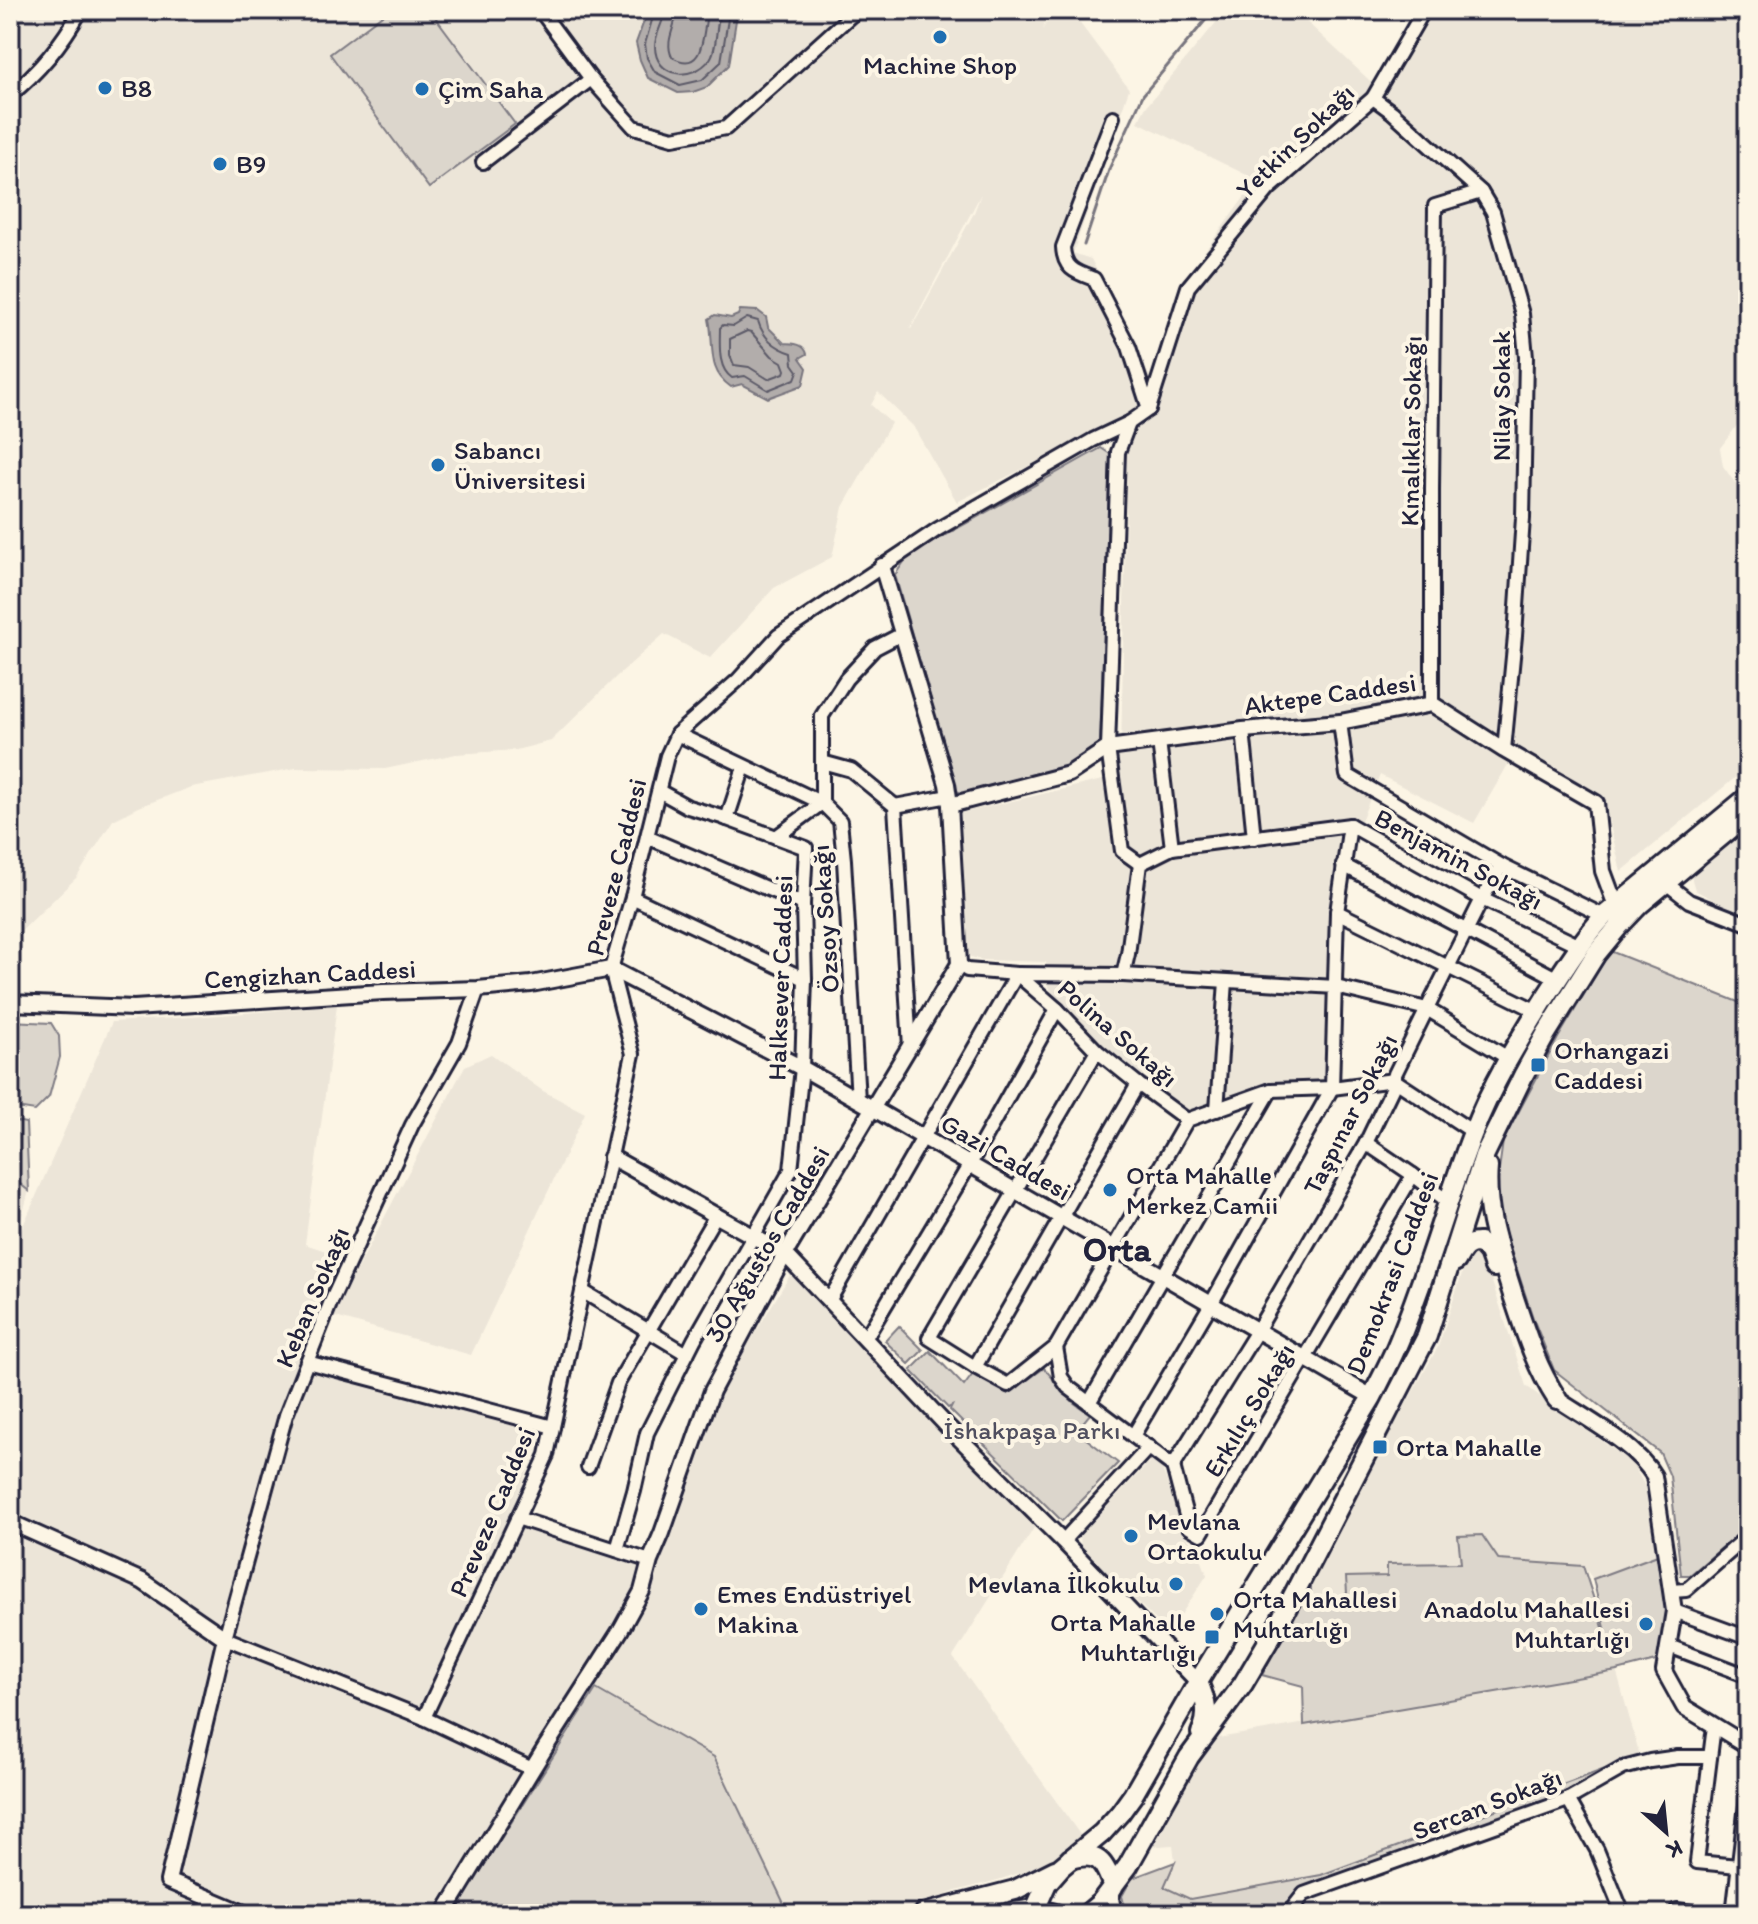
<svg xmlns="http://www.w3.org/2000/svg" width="1758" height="1924" font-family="Itim,sans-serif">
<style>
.built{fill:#ece5d8;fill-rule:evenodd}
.green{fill:#dcd6cc;stroke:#7f7c84;stroke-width:2}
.water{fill:#b2adab;stroke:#78757e;stroke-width:2}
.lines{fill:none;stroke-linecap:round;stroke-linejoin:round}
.shore{stroke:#5c5a68;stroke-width:2}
.stream{stroke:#78757e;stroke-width:3}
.minor-casing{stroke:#22223b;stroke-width:18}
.tertiary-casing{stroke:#22223b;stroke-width:20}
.secondary-casing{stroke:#22223b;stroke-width:22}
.primary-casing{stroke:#22223b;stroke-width:24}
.minor{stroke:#fcf5e5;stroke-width:12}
.tertiary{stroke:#fcf5e5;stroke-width:14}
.secondary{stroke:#fcf5e5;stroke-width:16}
.primary{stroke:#fcf5e5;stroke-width:18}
.poi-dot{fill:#1f6fb2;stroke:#fcf5e5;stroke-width:3}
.labels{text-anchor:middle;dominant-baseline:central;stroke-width:8;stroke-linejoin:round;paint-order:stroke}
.poi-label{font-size:26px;fill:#22223b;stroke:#fcf5e5;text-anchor:start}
.street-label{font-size:26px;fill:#22223b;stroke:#fcf5e5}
.park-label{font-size:26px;fill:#504f5f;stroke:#fcf5e5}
.district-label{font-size:34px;font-weight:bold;fill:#22223b;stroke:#fcf5e5}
</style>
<rect width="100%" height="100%" fill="#fcf5e5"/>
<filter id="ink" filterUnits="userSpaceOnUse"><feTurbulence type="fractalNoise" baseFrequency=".0125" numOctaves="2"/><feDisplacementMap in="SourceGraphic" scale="16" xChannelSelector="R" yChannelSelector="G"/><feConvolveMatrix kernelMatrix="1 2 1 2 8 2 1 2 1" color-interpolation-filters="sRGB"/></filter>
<g filter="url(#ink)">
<g class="built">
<path d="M10 10H1048L1043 30 1051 10H1070L1129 89 1073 253 1091 259 1151 380 1191 270 1257 180 1138 122 1146 107 1219 19 1231 10H1294L1382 92 1431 10H1738L1748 22V411L1720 448 1723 466 1748 501V767L1621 872 1603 795 1517 749 1474 823 1380 775 1355 835 1343 903 1335 1091 1271 1094 1189 1121 1097 1048 1048 987 1046 962 982 960 968 956 961 813 1115 777 1113 754 1121 752 1127 459 1108 426 957 502 913 426 878 392 871 405 891 423 843 507 832 557 774 588 710 658 664 634 618 675 551 741 516 750 456 754 385 769 296 768 191 787 139 807 113 820 77 877 10 942ZM981 194 974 213 911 329 910 328Z"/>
<polygon points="1748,824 1748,914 1719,903 1695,890 1690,873"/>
<polygon points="337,1005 305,1244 344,1257 308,1370 537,1430 542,1437 506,1523 657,1568 714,1401 792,1272 1037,1523 953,1657 1081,1836 1049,1863 998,1880 956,1891 897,1914 789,1914 714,1757 581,1680 431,1914 10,1914 10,1120 26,1123 29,1191 13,1249 112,1022 222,1015"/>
<polygon points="491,1054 543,1091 585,1113 471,1355 332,1316 465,1066"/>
<polygon points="1470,1249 1482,1251 1526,1386 1632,1463 1651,1497 1663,1553 1593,1579 1583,1566 1499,1560 1482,1535 1459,1536 1463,1562 1388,1564 1388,1576 1346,1577 1346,1594 1310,1599 1309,1582 1350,1504 1438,1347"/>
<polygon points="1153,1458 1159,1462 1172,1493 1180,1531 1198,1550 1207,1575 1169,1633 1081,1547 1080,1536"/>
<polygon points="1616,1670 1640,1756 1321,1875 1190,1899 1164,1887 1175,1862 1173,1845 1142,1847 1207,1740"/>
</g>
<g class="green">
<polygon points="389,10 430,10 515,124 429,188 330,54"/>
<polygon points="1101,448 1110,454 1100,745 1068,771 963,794 957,791 895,575 908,556"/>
<polygon points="1610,951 1748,1006 1748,1517 1739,1533 1690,1575 1681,1575 1670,1476 1660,1453 1554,1370 1534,1321 1506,1236 1498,1200 1498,1177 1503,1141 1558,1038"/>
<polygon points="10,1021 51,1023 59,1036 60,1057 49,1097 35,1111 10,1107"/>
<polygon points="10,1120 26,1123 29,1191 10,1176"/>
<polygon points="899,1326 923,1350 909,1364 885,1341"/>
<polygon points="930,1351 964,1386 976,1370 1008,1394 1044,1368 1073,1402 1090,1414 1076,1431 1118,1463 1062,1521 950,1410 952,1406 948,1408 911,1370"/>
<polygon points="1482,1535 1499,1560 1583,1566 1611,1652 1593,1579 1663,1553 1669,1612 1660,1660 1617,1671 1304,1725 1303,1686 1262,1675 1311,1579 1311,1599 1344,1596 1347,1593 1346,1577 1387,1576 1387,1564 1461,1563 1458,1536"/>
<polygon points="596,1689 714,1757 789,1914 453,1914"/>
<polygon points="1640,1756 1564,1795 1301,1892 1286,1905 1281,1914 1141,1914 1125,1907 1122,1896 1132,1878 1175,1862 1164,1887 1190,1899 1321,1875"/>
</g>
<g class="water">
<polygon points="648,10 741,10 736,20 729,65 707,87 693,92 678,93 648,78 640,60 636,43"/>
<path d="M740 310 758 311 766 317 768 327 784 343C794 344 804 343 807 354L800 358 807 368 803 385 768 398 742 384 731 387C706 370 715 346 709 319L715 315 731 318 738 315Z"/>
</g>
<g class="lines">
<g class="shore">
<polyline points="655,10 645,44 647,58 655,72 680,85 702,80 721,62 728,19 732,10"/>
<path d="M665 10C664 22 655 34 655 46 655 78 693 82 710 59 718 48 715 24 721 10"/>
<path d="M677 10C676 27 664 41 672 57 706 76 702 31 708 10"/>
<path d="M747 318 758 321C763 338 776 348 792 353L793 364 798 371 795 379 768 390 745 376 732 378C717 368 720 344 720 328L723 325 734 326Z"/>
<polygon points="747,331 751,332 772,356 782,362 785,370 784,373 768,379 749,367 734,365 730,355 730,339"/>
</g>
<polyline class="stream" points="1084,245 1110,167 1143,95 1214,10"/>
<g class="minor-casing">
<g id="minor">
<polyline points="540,10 591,79 634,127 673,138 726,128 857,10"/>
<path d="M10 95C39 72 63 42 81 10"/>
<polyline points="1373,98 1392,112 1481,192 1493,212 1522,314 1526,357 1523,518 1515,636 1504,750"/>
<path d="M1113 117 1063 247C1064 269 1075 272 1094 279L1129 347 1149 409"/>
<polyline points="483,162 591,79"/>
<polyline points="1129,423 1118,452 1108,748 1122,851 1140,864"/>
<polyline points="1432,704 1432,490 1435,206 1481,192"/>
<polyline points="1340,722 1347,775 1502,866 1604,916"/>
<polyline points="1243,730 1254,838"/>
<polyline points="677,734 822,803 776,837"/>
<polyline points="822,762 851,770 895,806 910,1047"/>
<polyline points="895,806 949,796"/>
<polyline points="727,819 744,767"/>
<polyline points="647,837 803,904"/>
<polyline points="1172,848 1350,825 1482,899 1580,946"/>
<polyline points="1343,865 1558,979"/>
<polyline points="1666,883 1689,901 1748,924"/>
<polyline points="632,897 805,979"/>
<polyline points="1337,912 1537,1011"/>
<polyline points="959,964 967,970 1017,974 1057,1009 1097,1051 1138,1084 1187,1120 1271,1090 1332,1088 1394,1080 1473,1132"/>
<polyline points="1123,975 1128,954 1140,864 1172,848 1159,741"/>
<polyline points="478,989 459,1043 412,1125 330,1304 286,1415 225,1638 424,1718 532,1769"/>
<polyline points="1097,1051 929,1338 975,1367 1008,1385 1056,1347 1187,1120"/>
<polyline points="858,1100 844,860 840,821 822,803 822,716 846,679 875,648 902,634"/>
<polyline points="1217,1110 1226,981"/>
<polyline points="1366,1143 1413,1175 1447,1201"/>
<polyline points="582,1291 687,1354"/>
<polyline points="829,1301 1017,974 1123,975 1336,987 1427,1009 1508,1058"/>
<polyline points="865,1339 970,1164 1057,1009"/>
<polyline points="1056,1347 1061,1377 1068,1387 1173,1466 1189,1527 1201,1534 1413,1175"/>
<polyline points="307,1362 553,1427"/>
<polyline points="975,1367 1138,1084"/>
<polyline points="1089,1403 1271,1090"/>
<polyline points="1133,1436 1211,1304 1332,1088 1337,912 1350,825"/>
<polyline points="1173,1466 1257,1331 1366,1143 1392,1089 1395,1074 1427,1009 1482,899 1502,866"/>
<polyline points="588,1467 618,1383 716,1215"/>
<polyline points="517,1518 650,1561"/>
<polyline points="1063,1541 1149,1447"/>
<polyline points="617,1550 634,1491 647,1433 694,1340 791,1170 802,1068 805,979 803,904 806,848 722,817 688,807 659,791"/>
<polyline points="1672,1591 1686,1590 1748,1536"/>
<polyline points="1674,1611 1748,1638"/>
<polyline points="1669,1646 1748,1676"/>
<polyline points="424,1718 547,1455 633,1054 611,969 632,897 667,756 677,734 738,680 778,636 938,529 1093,440 1129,423 1149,409 1188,287 1269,189 1373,98 1424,10"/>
<polyline points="1714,1726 1697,1862 1748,1867"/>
<polyline points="1568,1799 1597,1850 1623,1914"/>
<polyline points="1677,1910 1708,1914"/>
<polyline points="1288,1914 1304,1894 1565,1801 1623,1768 1650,1761 1678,1757 1710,1757"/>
<polyline points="1733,1914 1748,1788"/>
</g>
</g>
<g class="tertiary-casing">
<g id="tertiary">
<polyline points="950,805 1069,774 1108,748 1243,730 1340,722 1432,704 1504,750 1596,803 1603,871 1616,906"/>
<polyline points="10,1003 134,1008 383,992 478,989 531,984 611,969 802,1068 874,1109 1372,1397"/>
<polyline points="611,1157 785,1254 948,1427 1063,1541 1198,1682"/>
<path d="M1557 1399C1588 1420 1635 1444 1654 1476L1674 1611 1664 1671 1684 1707 1748 1746"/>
<polyline points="10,1522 142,1581 225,1638 168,1881 246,1914"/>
<polyline points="444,1914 547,1745 620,1631 642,1591 650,1561 662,1533 712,1391 785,1254 959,964 950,805 947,784 882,566"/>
</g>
</g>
<g class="secondary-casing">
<path id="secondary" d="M1113 1887C1109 1898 1109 1905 1117 1914"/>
</g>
<g class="primary-casing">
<g id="primary">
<path d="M1488 1167C1484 1212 1500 1252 1513 1295 1525 1331 1536 1367 1557 1399"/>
<path d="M1456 1261C1462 1250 1466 1242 1480 1243L1489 1253 1494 1267"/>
<path d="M1198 1682C1206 1701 1210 1714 1201 1733"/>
<path d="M1070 1859C1098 1851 1104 1861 1113 1887"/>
<polyline points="923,1914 1015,1890 1055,1870"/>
<polyline points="1001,1914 1035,1909 1055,1914"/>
<path d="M1033 1914 1047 1883 1061 1867 1102 1833 1120 1813 1133 1795 1198 1682 1372 1397C1380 1381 1389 1364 1396 1348 1426 1279 1445 1205 1472 1135 1491 1085 1519 1040 1547 995 1565 968 1582 940 1604 916L1748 797"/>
<polyline points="1087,1914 1100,1903 1128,1866 1189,1757 1243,1684 1279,1623 1427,1336 1484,1156 1524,1074 1546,1034 1596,954 1619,926 1640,904 1748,814"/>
</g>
</g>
<use href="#minor" class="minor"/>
<use href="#tertiary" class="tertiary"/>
<use href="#secondary" class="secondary"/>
<use href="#primary" class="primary"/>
</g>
</g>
<g class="poi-dot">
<circle cx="940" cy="37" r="8"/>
<circle cx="105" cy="88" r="8"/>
<circle cx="422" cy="89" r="8"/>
<circle cx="220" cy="164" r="8"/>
<circle cx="438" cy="465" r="8"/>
<rect x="1530" y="1057" width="16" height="16" rx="4"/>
<circle cx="1110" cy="1190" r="8"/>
<rect x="1372" y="1439" width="16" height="16" rx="4"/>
<circle cx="1131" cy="1536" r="8"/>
<circle cx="1176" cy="1584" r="8"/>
<circle cx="701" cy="1609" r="8"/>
<circle cx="1217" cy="1614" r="8"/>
<circle cx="1646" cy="1624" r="8"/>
<rect x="1204" y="1629" width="16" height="16" rx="4"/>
</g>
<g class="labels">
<g class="poi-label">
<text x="940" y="65" text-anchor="middle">Machine Shop</text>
<text x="121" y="88">B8</text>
<text x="438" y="89">Çim Saha</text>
<text x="236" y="164">B9</text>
<text x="454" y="450">Sabancı<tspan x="454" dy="30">Üniversitesi</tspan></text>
<text x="1554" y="1050">Orhangazi<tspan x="1554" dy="30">Caddesi</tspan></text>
<text x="1126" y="1175">Orta Mahalle<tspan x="1126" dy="30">Merkez Camii</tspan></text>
<text x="1396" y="1447">Orta Mahalle</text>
<text x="1147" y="1521">Mevlana<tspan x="1147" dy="30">Ortaokulu</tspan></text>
<text x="1160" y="1584" text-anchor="end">Mevlana İlkokulu</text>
<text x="717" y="1594">Emes Endüstriyel<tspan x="717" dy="30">Makina</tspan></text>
<text x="1233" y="1599">Orta Mahallesi<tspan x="1233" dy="30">Muhtarlığı</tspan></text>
<text x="1630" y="1609" text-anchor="end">Anadolu Mahallesi<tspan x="1630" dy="30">Muhtarlığı</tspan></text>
<text x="1196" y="1622" text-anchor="end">Orta Mahalle<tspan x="1196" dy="30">Muhtarlığı</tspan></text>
</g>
<g class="street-label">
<text transform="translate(1295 141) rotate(-44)">Yetkin Sokağı</text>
<text transform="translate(1501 396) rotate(-90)">Nilay Sokak</text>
<text transform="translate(1411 431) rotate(-89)">Kınalıklar Sokağı</text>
<text transform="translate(1330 694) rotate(-8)">Aktepe Caddesi</text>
<text transform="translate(1459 859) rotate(28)">Benjamin Sokağı</text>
<text transform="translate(616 867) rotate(-76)">Preveze Caddesi</text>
<text transform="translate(825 919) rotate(-94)">Özsoy Sokağı</text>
<text transform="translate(310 974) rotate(-3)">Cengizhan Caddesi</text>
<text transform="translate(780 978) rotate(-88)">Halksever Caddesi</text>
<text transform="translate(1118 1033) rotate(41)">Polina Sokağı</text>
<text transform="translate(1350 1114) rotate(-63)">Taşpınar Sokağı</text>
<text transform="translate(1006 1157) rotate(30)">Gazi Caddesi</text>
<text transform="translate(767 1244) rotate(-60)">30 Ağustos Caddesi</text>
<text transform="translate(1392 1273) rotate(-69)">Demokrasi Caddesi</text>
<text transform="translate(312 1297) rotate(-67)">Keban Sokağı</text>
<text transform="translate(1249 1410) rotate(-59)">Erkılıç Sokağı</text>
<text transform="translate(492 1512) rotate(-67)">Preveze Caddesi</text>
<text transform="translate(1487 1804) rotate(-21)">Sercan Sokağı</text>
</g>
<g class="park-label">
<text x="1032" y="1430">İshakpaşa Parkı</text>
</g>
<g class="district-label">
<text x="1117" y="1249">Orta</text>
</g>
</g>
<rect width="1758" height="1924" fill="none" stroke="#fcf5e5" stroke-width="40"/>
<rect x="20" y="20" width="1718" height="1884" fill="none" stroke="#22223b" stroke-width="3" filter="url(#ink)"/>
<g transform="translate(1666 1832) rotate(153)" stroke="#fcf5e5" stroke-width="6" paint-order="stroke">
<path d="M0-6L14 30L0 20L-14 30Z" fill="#22223b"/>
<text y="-12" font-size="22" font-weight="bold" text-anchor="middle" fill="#22223b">K</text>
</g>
</svg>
